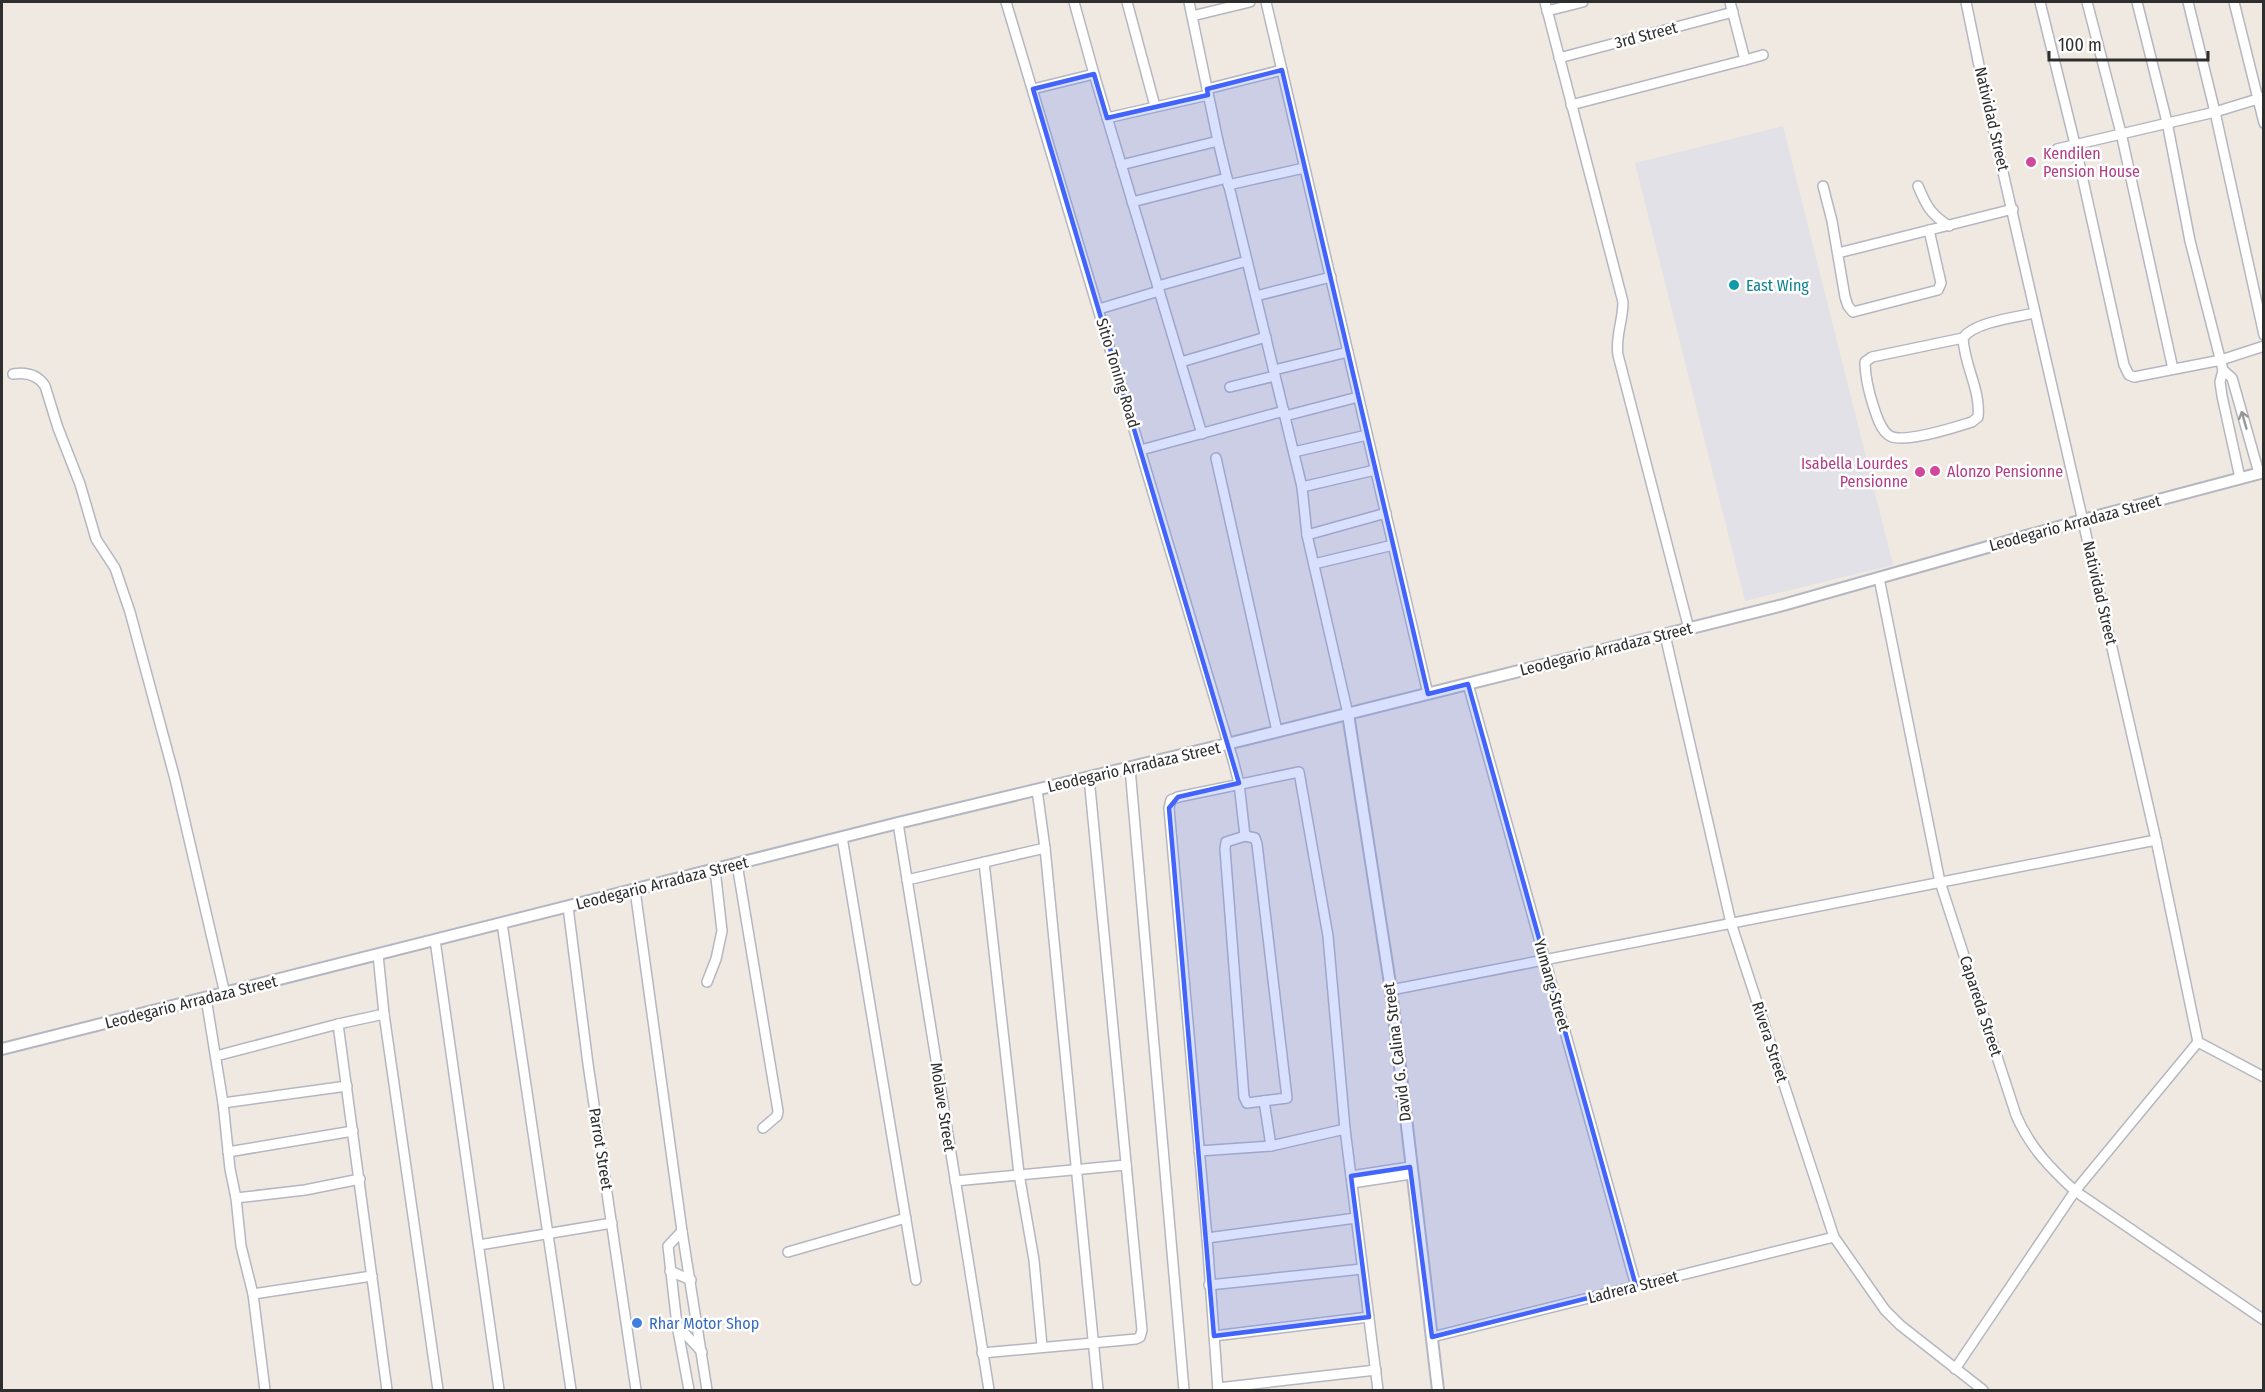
<svg xmlns="http://www.w3.org/2000/svg" width="2265" height="1392" font-family="'Fira Sans Condensed',sans-serif">
<style>
.industrial{fill:#e3e1e8}
.lines{fill:none;stroke-linecap:round;stroke-linejoin:round}
.minor-casing{stroke:#b4b7c1;stroke-width:12}
.tertiary-casing{stroke:#b4b7c1;stroke-width:14}
.minor{stroke:#fff;stroke-width:9}
.tertiary{stroke:#fff;stroke-width:10}
.oneway{stroke:#969696}
.marked{fill:#4264fb;fill-opacity:0.2;stroke:#4264fb;stroke-width:4.5;stroke-linejoin:round}
.hotel-dot{fill:#d1479c;stroke:#fff;stroke-width:2}
.culture-dot{fill:#0f9aa8;stroke:#fff;stroke-width:2}
.shop-dot{fill:#3f7fe0;stroke:#fff;stroke-width:2}
.labels{text-anchor:middle;dominant-baseline:central;stroke-width:5;stroke-linejoin:round;paint-order:stroke}
.street-label{font-size:16px;fill:#2e2e2e;stroke:#fff}
.hotel-label{font-size:16px;fill:#b23c85;stroke:#fff;text-anchor:start}
.culture-label{font-size:16px;fill:#0d838f;stroke:#fff;text-anchor:start}
.shop-label{font-size:16px;fill:#366cbe;stroke:#fff;text-anchor:start}
</style>
<rect width="100%" height="100%" fill="#efe9e1"/>
<polygon class="industrial" points="1783,126 1893,565 1745,601 1635,163"/>
<g class="lines">
<g class="minor-casing">
<g id="minor">
<polyline points="1006,2 1233,760 1239,783 1245,836"/>
<polyline points="1074,2 1094,74 1202,434"/>
<polyline points="1127,2 1155,106"/>
<polyline points="1189,2 1218,141 1302,487 1307,535 1348,714"/>
<polyline points="1266,2 1428,694"/>
<path d="M1545 2 1623 302C1623 321 1615 337 1618 355L1689 629"/>
<polyline points="1966,2 1983,85 2156,840 2198,1042 2264,1077"/>
<polyline points="2040,2 2075,144 2124,365 2129,375 2134,377 2221,360 2264,346"/>
<polyline points="2087,2 2121,133 2173,369"/>
<polyline points="2137,2 2167,122 2190,241 2223,370 2220,382 2222,396 2240,478"/>
<polyline points="2188,2 2215,112 2264,335"/>
<polyline points="2234,2 2264,123"/>
<polyline points="1547,11 1583,2"/>
<polyline points="1192,16 1250,2"/>
<polyline points="1559,58 1733,12"/>
<polyline points="1745,60 1763,55"/>
<polyline points="1033,89 1094,74"/>
<polyline points="1207,89 1282,70"/>
<polyline points="1571,105 1745,60 1730,2"/>
<polyline points="1107,118 1208,95"/>
<polyline points="2057,149 2215,112 2264,97"/>
<polyline points="1121,165 1218,141"/>
<polyline points="1228,185 1304,168"/>
<polyline points="1823,186 1832,221 1845,297 1848,306 1853,312 1938,290 1941,283 1929,230"/>
<path d="M1918 186C1926 205 1930 214 1949 226"/>
<polyline points="1132,202 1227,178"/>
<polyline points="1838,253 2013,209"/>
<polyline points="1158,286 1247,261"/>
<polyline points="1256,296 1331,277"/>
<polyline points="1099,309 1159,291"/>
<path d="M1963 338C1964 365 1981 390 1978 417L1972 422C1955 427 1905 444 1890 436 1881 431 1877 417 1874 408 1869 393 1865 379 1865 362L1872 357 1963 338C1974 322 2017 317 2035 313"/>
<polyline points="1181,362 1266,337"/>
<polyline points="1274,370 1348,352"/>
<polyline points="2223,370 2232,378 2259,473"/>
<path d="M13 374C26 372 38 375 45 386L58 428 80 484 96 539 115 568 130 612 175 779 225 994"/>
<polyline points="1230,387 1275,376"/>
<polyline points="1285,416 1358,397"/>
<polyline points="1141,450 1284,411"/>
<polyline points="1294,452 1367,435"/>
<polyline points="1216,458 1277,731"/>
<polyline points="1302,487 1375,470"/>
<polyline points="1307,535 1386,513"/>
<polyline points="1314,564 1393,545"/>
<path d="M1879 578 1940 882 2016 1115C2029 1146 2050 1168 2075 1191L2264 1320"/>
<polyline points="1665,635 1731,923 1834,1237 1885,1310 1900,1325 1983,1390"/>
<polyline points="1468,684 1636,1286"/>
<polyline points="1130,768 1184,1390"/>
<polyline points="1037,790 1045,848 1098,1390"/>
<polyline points="898,823 989,1390"/>
<polygon points="1245,836 1255,838 1257,844 1287,1098 1247,1103 1244,1097 1225,849 1226,842"/>
<polyline points="842,837 916,1280"/>
<polyline points="984,862 1019,1174 1034,1260 1042,1346"/>
<polyline points="737,864 778,1111 777,1116 763,1128"/>
<polyline points="907,880 1045,848"/>
<polyline points="635,890 682,1231 707,1390"/>
<polyline points="568,907 588,1064 636,1390"/>
<polyline points="502,923 571,1390"/>
<polyline points="435,940 499,1390"/>
<polyline points="378,955 384,1014 438,1390"/>
<polyline points="707,982 716,959 722,931 715,869"/>
<polyline points="1391,990 2156,840"/>
<polyline points="206,998 223,1103 230,1169 236,1198 241,1246 253,1294 265,1390"/>
<polyline points="338,1024 387,1390"/>
<polyline points="216,1056 338,1024 384,1014"/>
<polyline points="1264,1101 1271,1146"/>
<polyline points="223,1103 347,1086"/>
<polyline points="1199,1151 1271,1146 1345,1129"/>
<polyline points="228,1152 353,1131"/>
<polyline points="1351,1176 1410,1167"/>
<polyline points="955,1181 1126,1165"/>
<polyline points="1352,1183 1411,1174"/>
<polyline points="236,1198 305,1190 360,1179"/>
<polyline points="682,1231 668,1246 677,1325 689,1390"/>
<polyline points="1207,1238 1356,1218"/>
<polyline points="479,1245 612,1223"/>
<polyline points="788,1252 906,1218"/>
<polyline points="670,1271 691,1280"/>
<polyline points="1209,1285 1362,1269"/>
<polyline points="253,1294 372,1276"/>
<polyline points="677,1325 702,1352"/>
<polyline points="1214,1336 1369,1317"/>
<polyline points="1432,1337 1834,1237"/>
<polyline points="982,1353 1136,1339 1140,1337 1142,1330 1089,777"/>
<polyline points="1955,1369 2075,1191 2198,1042"/>
<polyline points="1218,1388 1376,1370"/>
<polyline points="1218,1390 1207,1238 1169,808 1171,800 1178,797 1299,772 1328,936 1345,1129 1378,1390"/>
</g>
</g>
<g class="tertiary-casing">
<g id="tertiary">
<polyline points="1348,714 1391,990 1438,1390"/>
<polyline points="2,1049 898,823 1227,744 1783,605 2083,520 2264,472"/>
</g>
</g>
<use href="#minor" class="minor"/>
<use href="#tertiary" class="tertiary"/>
</g>
<defs><path id="oneway-shaft" d="M-6 0H5M1.5-3L5.5 0L1.5 3" fill="none" stroke-width="1.6" stroke-linecap="round" stroke-linejoin="round" transform="scale(1.5)"/></defs>
<use class="oneway" href="#oneway-shaft" transform="translate(2244 420) rotate(-106)"/>
<path class="marked" d="M1282 70 1428 694 1468 684 1636 1286 1432 1337 1410 1167 1351 1176 1369 1317 1214 1336 1169 808 1178 797 1239 783 1033 89 1094 74 1107 118 1208 95 1207 89Z"/>
<g class="hotel-dot">
<circle cx="2031" cy="162" r="6"/>
<circle cx="1935" cy="471" r="6"/>
<circle cx="1920" cy="472" r="6"/>
</g>
<circle class="culture-dot" cx="1734" cy="285" r="6"/>
<circle class="shop-dot" cx="637" cy="1323" r="6"/>
<g class="labels">
<g class="street-label">
<text transform="translate(1646 35) rotate(-15)">3rd Street</text>
<text transform="translate(1992 119) rotate(77)">Natividad Street</text>
<text transform="translate(1118 373) rotate(73)">Sitio Toning Road</text>
<text transform="translate(2075 523) rotate(-15)">Leodegario Arradaza Street</text>
<text transform="translate(2100 593) rotate(77)">Natividad Street</text>
<text transform="translate(1606 649) rotate(-14)">Leodegario Arradaza Street</text>
<text transform="translate(1134 767) rotate(-13)">Leodegario Arradaza Street</text>
<text transform="translate(662 883) rotate(-14)">Leodegario Arradaza Street</text>
<text transform="translate(1552 985) rotate(74)">Yumang Street</text>
<text transform="translate(191 1002) rotate(-14)">Leodegario Arradaza Street</text>
<text transform="translate(1981 1006) rotate(72)">Capareda Street</text>
<text transform="translate(1770 1042) rotate(72)">Rivera Street</text>
<text transform="translate(1397 1052) rotate(-97)">David G. Calina Street</text>
<text transform="translate(943 1107) rotate(81)">Molave Street</text>
<text transform="translate(601 1149) rotate(81)">Parrot Street</text>
<text transform="translate(1633 1287) rotate(-14)">Ladrera Street</text>
</g>
<g class="hotel-label">
<text x="2043" y="153">Kendilen<tspan x="2043" dy="18">Pension House</tspan></text>
<text x="1908" y="463" text-anchor="end">Isabella Lourdes<tspan x="1908" dy="18">Pensionne</tspan></text>
<text x="1947" y="471">Alonzo Pensionne</text>
</g>
<g class="culture-label">
<text x="1746" y="285">East Wing</text>
</g>
<g class="shop-label">
<text x="649" y="1323">Rhar Motor Shop</text>
</g>
</g>
<rect width="2265" height="1392" fill="none" stroke="#2e2e2e" stroke-width="6"/>
<path d="M2049 51v9h159v-9" fill="none" stroke="#2e2e2e" stroke-width="3"/>
<text x="2058" y="51" font-size="18" fill="#2e2e2e" stroke="#ffffff" stroke-width="4.5" paint-order="stroke">100 m</text>
</svg>
